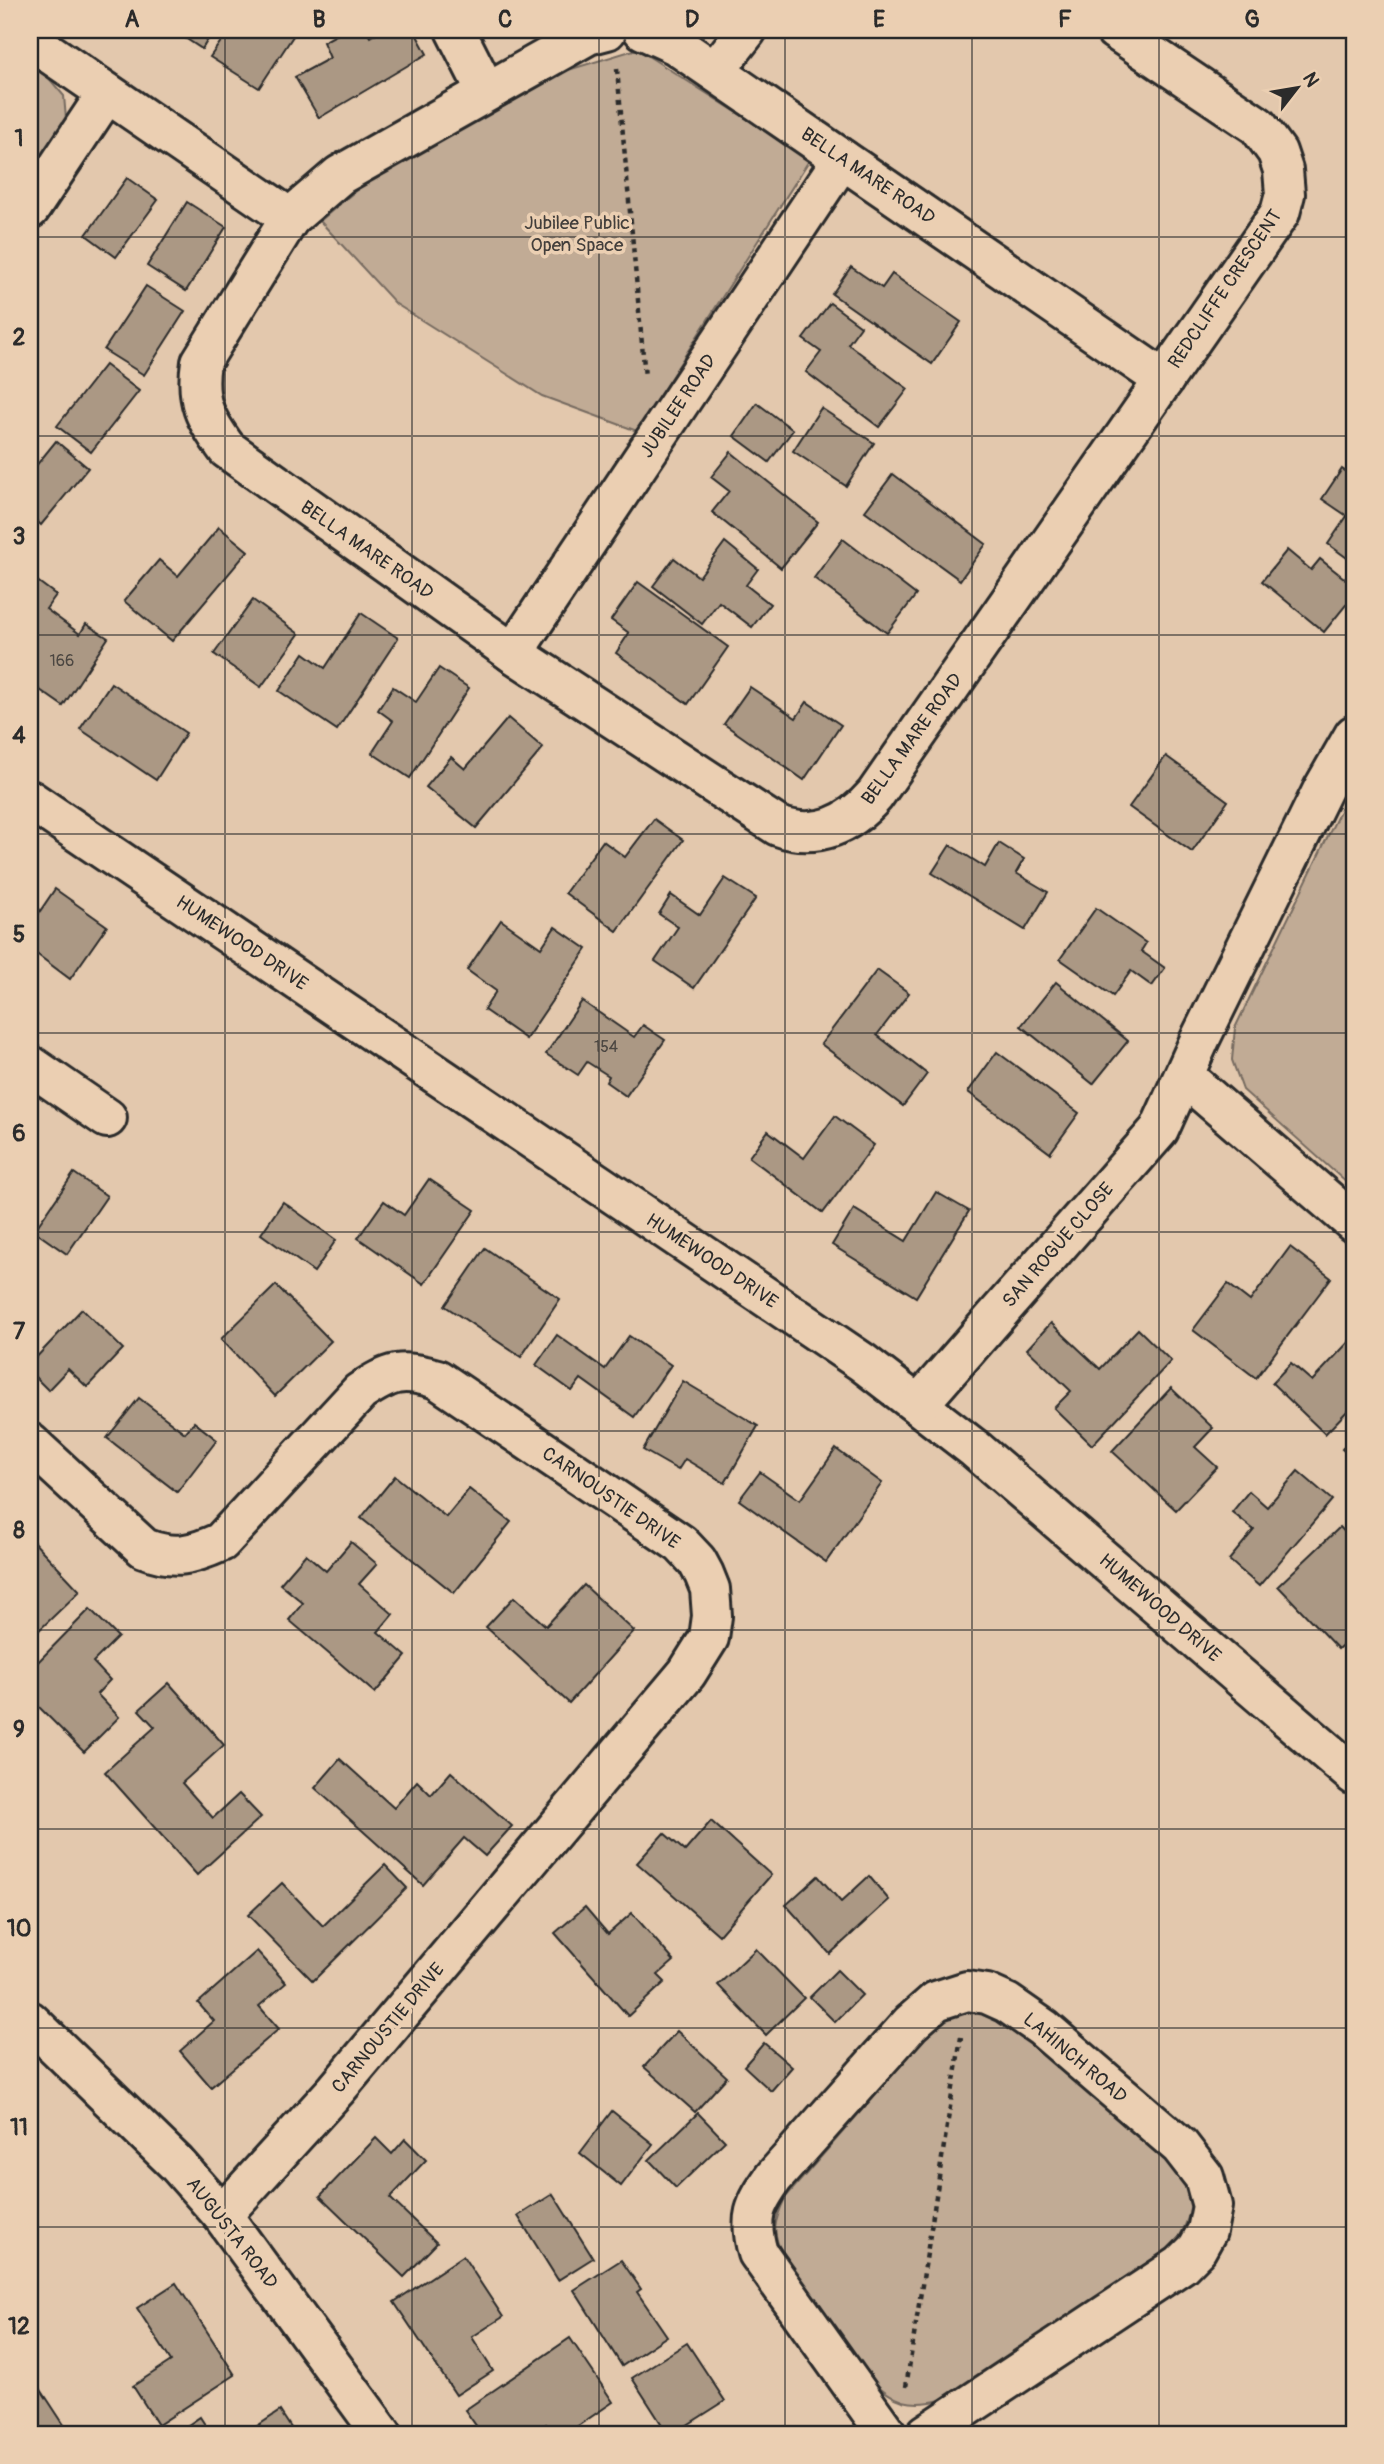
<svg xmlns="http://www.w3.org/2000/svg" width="1384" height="2464" font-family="Pangolin,sans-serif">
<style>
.green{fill:#c1ab95;stroke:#766b60;stroke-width:2}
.building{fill:#ab9884;stroke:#2b2b2b;stroke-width:2}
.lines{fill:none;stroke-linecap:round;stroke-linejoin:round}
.minor-casing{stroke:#2b2b2b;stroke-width:44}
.path{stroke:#2b2b2b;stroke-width:4.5;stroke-dasharray:5 5;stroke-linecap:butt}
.minor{stroke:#ebcfb2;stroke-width:38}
.grid{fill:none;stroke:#2b2b2b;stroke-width:2;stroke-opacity:0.55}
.labels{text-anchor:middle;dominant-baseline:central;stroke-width:7;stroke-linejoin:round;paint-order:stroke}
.number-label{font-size:16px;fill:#4b4641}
.street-label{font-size:19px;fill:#2b2b2b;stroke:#ebcfb2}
.park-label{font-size:19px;fill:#423e3b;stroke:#ebcfb2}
.neatline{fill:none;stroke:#2b2b2b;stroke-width:2.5}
.grid-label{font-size:23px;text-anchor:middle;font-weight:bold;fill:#2b2b2b}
</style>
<rect width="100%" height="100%" fill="#e3c8ad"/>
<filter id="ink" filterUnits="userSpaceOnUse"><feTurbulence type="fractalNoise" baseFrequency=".0143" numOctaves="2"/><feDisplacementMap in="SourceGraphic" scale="14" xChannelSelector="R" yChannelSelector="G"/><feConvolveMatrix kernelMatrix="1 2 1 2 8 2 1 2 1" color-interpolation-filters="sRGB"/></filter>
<g filter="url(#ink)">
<g class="green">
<polygon points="637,49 810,159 637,431 542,396 396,304 320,221 393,159 529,82"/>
<polygon points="30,61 36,63 64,96 66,119 30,170"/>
<polygon points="1354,782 1354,1187 1349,1185 1243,1090 1232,1060 1235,1028"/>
<path d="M981 2009 1001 2016 1177 2166C1196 2196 1194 2214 1175 2244L945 2399C911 2408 894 2403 870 2378L783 2256C771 2231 774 2222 785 2198L938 2023 953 2013Z"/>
</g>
<g class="building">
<polygon points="173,30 214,30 202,49"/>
<polygon points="229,30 297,30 259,88 210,57"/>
<polygon points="345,30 366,30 370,37 382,30 414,30 427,54 319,118 295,77 330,58 323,42"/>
<polygon points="127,178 158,200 116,257 86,235"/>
<polygon points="187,202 226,227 186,291 147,266"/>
<polygon points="851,267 882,288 892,274 961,322 932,364 832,294"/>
<polygon points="146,286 185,311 144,375 104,350"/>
<polygon points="830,303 861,326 848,344 908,389 879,427 806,372 821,352 803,339"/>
<polygon points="105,365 139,391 91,452 57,426"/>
<polygon points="757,403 793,430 769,462 734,436"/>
<polygon points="821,408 874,443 846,486 793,451"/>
<polygon points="56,441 88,468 41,525 30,515 30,473"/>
<polygon points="731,452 818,522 781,568 712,512 729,491 711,477"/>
<polygon points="1342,469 1354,477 1354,563 1328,544 1347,516 1322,499"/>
<polygon points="893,474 986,544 960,580 865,511"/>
<polygon points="219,527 248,551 172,641 124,601 159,560 178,576"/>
<polygon points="843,539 916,595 887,633 814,578"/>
<polygon points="725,542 758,569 746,585 770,604 752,627 719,602 702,624 653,586 674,558 699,577"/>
<polygon points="1287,550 1311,570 1320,559 1354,586 1354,595 1324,632 1262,581"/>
<polygon points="32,577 56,595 46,609 80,634 86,624 108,638 63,706 30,683 30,580"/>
<polygon points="638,582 728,647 688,704 616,653 629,633 611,620"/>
<polygon points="253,600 299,634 261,687 214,654"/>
<polygon points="361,613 398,638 337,730 279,691 304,653 325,668"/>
<polygon points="439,668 469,688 410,778 372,753 393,721 378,710 393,687 416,702"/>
<polygon points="111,683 186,733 156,780 80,729"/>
<polygon points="750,687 796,718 807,702 841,725 804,780 724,724"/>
<polygon points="508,718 543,748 476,828 426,787 451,757 465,769"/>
<polygon points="1166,756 1228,801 1192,852 1129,807"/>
<polygon points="654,819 683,840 617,931 565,893 603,841 625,857"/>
<polygon points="999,843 1024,859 1016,873 1048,892 1025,930 932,873 950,845 985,867"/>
<polygon points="725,878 756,898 694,988 655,961 678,927 659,914 671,895 700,915"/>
<polygon points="55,889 107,926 70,979 30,949 30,913 36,917"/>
<polygon points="1096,908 1146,943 1141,951 1165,968 1152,986 1131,971 1113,996 1060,959"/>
<polygon points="501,920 541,948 555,927 587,949 526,1039 484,1010 496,991 467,970"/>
<polygon points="877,970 909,993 877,1035 927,1074 903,1106 821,1044"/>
<polygon points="1056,982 1128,1041 1093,1084 1021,1026"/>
<polygon points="582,1001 634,1037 643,1025 665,1040 626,1096 606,1082 609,1076 587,1062 578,1075 546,1054"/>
<polygon points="997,1052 1079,1113 1050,1153 968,1092"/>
<polygon points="835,1116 874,1145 823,1213 749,1157 768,1131 804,1158"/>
<polygon points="74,1173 107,1196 67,1254 34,1231"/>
<polygon points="429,1179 475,1210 424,1284 358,1238 384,1201 404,1215"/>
<polygon points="936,1192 969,1211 916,1297 832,1245 854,1209 906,1241"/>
<polygon points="283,1202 336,1240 314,1272 261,1234"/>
<polygon points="1290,1247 1331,1278 1256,1378 1193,1330 1228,1284 1250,1301"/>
<polygon points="485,1248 560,1299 521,1357 445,1306"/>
<polygon points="276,1285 331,1341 275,1396 221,1339"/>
<polygon points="82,1309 123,1349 87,1387 68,1369 48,1390 30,1372 30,1364"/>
<polygon points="1051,1323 1100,1369 1138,1329 1171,1361 1092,1445 1054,1408 1071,1391 1027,1349"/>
<polygon points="557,1335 605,1369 629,1336 671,1365 634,1417 581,1379 572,1391 536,1365"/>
<polygon points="1354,1336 1354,1404 1325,1434 1272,1383 1291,1363 1312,1381"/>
<polygon points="683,1381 758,1426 725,1483 685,1459 678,1470 643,1450"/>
<polygon points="1171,1388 1213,1428 1195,1447 1217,1467 1176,1510 1112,1451"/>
<polygon points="139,1398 185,1433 194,1422 217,1440 177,1492 107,1438"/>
<polygon points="1354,1433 1354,1459 1342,1449"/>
<polygon points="836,1449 882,1483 826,1562 739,1500 760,1472 800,1500"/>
<polygon points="1298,1471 1332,1500 1259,1586 1229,1560 1254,1530 1232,1512 1249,1491 1267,1507"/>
<polygon points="395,1476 446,1517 469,1489 511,1522 454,1593 361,1518"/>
<polygon points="1340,1527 1354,1542 1354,1570 1351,1573 1354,1576 1354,1634 1338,1649 1278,1586"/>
<polygon points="30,1538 80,1591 30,1639"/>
<polygon points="351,1542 377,1564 359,1584 393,1614 378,1632 406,1656 375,1693 289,1620 303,1603 280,1584 306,1554 326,1571"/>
<polygon points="584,1585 634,1631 569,1703 486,1627 514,1597 546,1626"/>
<polygon points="90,1609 118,1637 93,1662 110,1680 97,1694 119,1717 84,1752 30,1698 30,1670"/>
<polygon points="169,1683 224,1745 182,1783 213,1818 239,1794 261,1817 197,1875 105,1772 155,1727 139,1710"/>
<polygon points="340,1759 394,1808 417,1781 431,1795 451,1772 512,1826 485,1856 464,1838 423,1885 315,1788"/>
<polygon points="711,1821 771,1875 719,1935 637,1863 664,1833 685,1851"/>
<polygon points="385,1865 407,1888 313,1981 248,1915 282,1883 323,1926"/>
<polygon points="818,1876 841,1902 869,1876 889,1900 830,1954 786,1905"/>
<polygon points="585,1907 608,1934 632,1913 674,1961 658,1975 665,1982 628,2016 555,1933"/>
<polygon points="756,1949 804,1998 766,2035 718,1985"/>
<polygon points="257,1951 286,1983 259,2006 279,2029 211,2087 180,2051 214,2021 198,2003"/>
<polygon points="837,1970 862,1995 835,2022 810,1997"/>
<polygon points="677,2031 727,2077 695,2112 644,2067"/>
<polygon points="764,2043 792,2067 771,2091 744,2066"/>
<polygon points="612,2111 653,2144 621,2186 580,2153"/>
<polygon points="698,2113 725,2141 676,2188 649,2160"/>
<polygon points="376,2138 392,2154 405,2139 426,2160 390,2198 437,2243 404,2277 320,2196"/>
<polygon points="553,2194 593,2258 558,2280 518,2216"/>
<polygon points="463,2256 503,2317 472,2337 493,2371 456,2395 394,2302"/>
<polygon points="621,2260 641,2289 637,2292 667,2336 622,2366 574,2290"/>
<polygon points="176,2283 235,2375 158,2425 133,2386 171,2361 137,2308"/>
<polygon points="570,2338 613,2402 566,2434 553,2434 546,2424 531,2434 482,2434 465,2410"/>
<polygon points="687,2343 725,2401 673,2434 668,2434 632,2378"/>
<polygon points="34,2379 70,2434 30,2434 30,2381"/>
<polygon points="280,2411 295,2434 245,2434"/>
<polygon points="200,2417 211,2434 175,2434"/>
</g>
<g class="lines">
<g class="minor-casing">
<g id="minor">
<polyline points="455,30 486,91"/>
<polyline points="643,30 676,45 1164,380"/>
<path d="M30 40 290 218 201 362C195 401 205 419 227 449L513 653 778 826C817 840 849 825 875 795L1280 213 1285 194 1283 170 1277 152 1258 126 1115 30"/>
<polyline points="715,71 747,30"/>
<polyline points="30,209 107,93"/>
<polyline points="290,218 340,175 588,35 607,30"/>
<polyline points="513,653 842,159"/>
<polyline points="30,800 862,1362 975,1449 1354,1775"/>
<polyline points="30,1065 107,1118"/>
<polyline points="1185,1077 1354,1223"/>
<polyline points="919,1404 1159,1130 1201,1037 1323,789 1354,735"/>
<path d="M30 1443 144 1548C175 1560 192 1555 221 1542L360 1392C390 1372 402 1368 437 1379L681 1544 697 1561 704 1574 710 1589 712 1616 709 1638 687 1673 336 2090 222 2215"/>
<polyline points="30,2021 176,2163 222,2215 382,2434"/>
<path d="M887 2434 758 2253C748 2218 754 2205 774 2177L911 2023 936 2001 967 1991 987 1994 1007 2003 1043 2028 1180 2146 1204 2177 1212 2206 1207 2231 1197 2249 1181 2265 926 2434"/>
</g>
</g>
<g class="path">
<polyline points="617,69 645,377"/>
<polyline points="906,2387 961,2037"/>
</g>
<use href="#minor" class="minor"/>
</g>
</g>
<path class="grid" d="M225 30V2434M412 30V2434M599 30V2434M785 30V2434M972 30V2434M1159 30V2434M30 237H1354M30 436H1354M30 635H1354M30 834H1354M30 1033H1354M30 1232H1354M30 1431H1354M30 1630H1354M30 1829H1354M30 2028H1354M30 2227H1354"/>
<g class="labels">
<g class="number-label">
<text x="62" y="661">166</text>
<text x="606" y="1047">154</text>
</g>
<g class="street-label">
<text transform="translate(868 176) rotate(34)">BELLA MARE ROAD</text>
<text transform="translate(1225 289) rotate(-56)">REDCLIFFE CRESCENT</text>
<text transform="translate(678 406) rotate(-56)">JUBILEE ROAD</text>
<text transform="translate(367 550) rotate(35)">BELLA MARE ROAD</text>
<text transform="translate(912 739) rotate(-54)">BELLA MARE ROAD</text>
<text transform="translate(242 943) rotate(34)">HUMEWOOD DRIVE</text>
<text transform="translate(1058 1245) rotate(-49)">SAN ROGUE CLOSE</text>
<text transform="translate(712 1261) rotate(34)">HUMEWOOD DRIVE</text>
<text transform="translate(611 1498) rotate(35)">CARNOUSTIE DRIVE</text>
<text transform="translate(1160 1608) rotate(41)">HUMEWOOD DRIVE</text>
<text transform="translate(388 2028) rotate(-50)">CARNOUSTIE DRIVE</text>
<text transform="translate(1075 2058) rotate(40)">LAHINCH ROAD</text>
<text transform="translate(232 2233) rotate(52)">AUGUSTA ROAD</text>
</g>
<g class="park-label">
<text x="577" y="223">Jubilee Public<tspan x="577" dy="22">Open Space</tspan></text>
</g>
</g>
<rect width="1384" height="2464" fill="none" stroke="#ebcfb2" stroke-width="77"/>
<g transform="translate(1297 88) rotate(59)" stroke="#ebcfb2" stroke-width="5" paint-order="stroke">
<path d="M0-5L12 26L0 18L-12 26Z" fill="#2b2b2b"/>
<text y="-10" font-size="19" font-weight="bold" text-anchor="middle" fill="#2b2b2b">N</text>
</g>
<rect x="38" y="38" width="1308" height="2388" class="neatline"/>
<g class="grid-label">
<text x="132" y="27">A</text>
<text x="319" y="27">B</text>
<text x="505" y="27">C</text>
<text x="692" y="27">D</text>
<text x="879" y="27">E</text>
<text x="1065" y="27">F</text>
<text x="1252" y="27">G</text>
<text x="19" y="146">1</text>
<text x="19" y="345">2</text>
<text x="19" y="544">3</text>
<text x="19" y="743">4</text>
<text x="19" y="942">5</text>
<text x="19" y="1141">6</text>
<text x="19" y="1339">7</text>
<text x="19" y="1538">8</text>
<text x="19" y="1737">9</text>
<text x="19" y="1936">10</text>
<text x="19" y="2135">11</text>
<text x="19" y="2334">12</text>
</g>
</svg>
